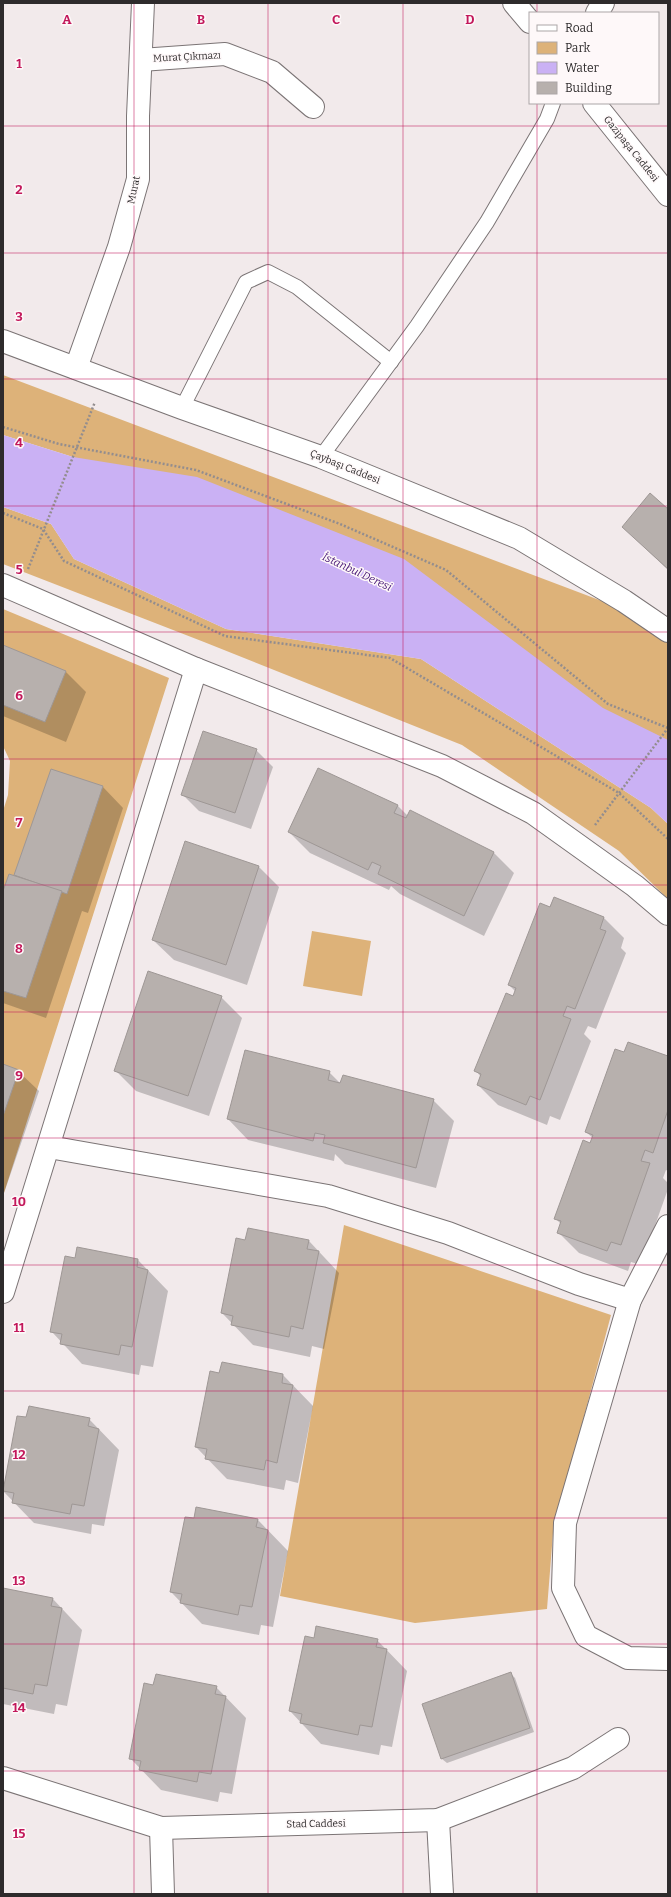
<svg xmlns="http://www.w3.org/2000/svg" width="671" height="1897" font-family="Bitter,serif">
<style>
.green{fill:#ddb279}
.water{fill:#cab1f4}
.shadow{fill:#0003}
.building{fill:#b7b0ad;stroke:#9e9795}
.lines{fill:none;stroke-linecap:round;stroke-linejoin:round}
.service-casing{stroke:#7b7475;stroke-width:16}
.minor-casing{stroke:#7b7475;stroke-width:24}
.tertiary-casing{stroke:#7b7475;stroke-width:24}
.path{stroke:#938d8e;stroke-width:2.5;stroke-dasharray:2 2;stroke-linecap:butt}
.service{stroke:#fff;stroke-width:14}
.minor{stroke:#fff;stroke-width:22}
.tertiary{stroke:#fff;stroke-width:22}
.grid{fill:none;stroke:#c2185b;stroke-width:1;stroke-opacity:0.55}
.labels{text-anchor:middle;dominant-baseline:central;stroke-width:3;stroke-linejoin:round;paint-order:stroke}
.street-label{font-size:10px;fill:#2e2b2c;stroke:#fef8f9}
.water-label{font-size:11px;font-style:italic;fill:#461575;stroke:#fef8f9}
.grid-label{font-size:13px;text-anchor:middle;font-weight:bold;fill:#c2185b;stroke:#fef8f9;stroke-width:3;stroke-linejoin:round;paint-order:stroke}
</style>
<rect width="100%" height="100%" fill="#f2eaeb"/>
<g class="green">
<polygon points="3,375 668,626 668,741 73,457 3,435"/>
<polygon points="3,507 51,524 74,559 226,629 421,659 651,808 668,824 668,899 619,851 462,745 204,642 3,564"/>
<polygon points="3,609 169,678 3,1196 3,811 8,795 10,761 3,746"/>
<polygon points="312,931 371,941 362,996 303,986"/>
<polygon points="344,1225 611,1315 553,1533 547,1609 415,1623 280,1596"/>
</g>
<polygon class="water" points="3,435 73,457 197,477 404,559 603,708 668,740 668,824 651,808 421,659 226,629 74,559 51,524 3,507"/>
<g class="shadow">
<polygon points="668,511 668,570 623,527"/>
<polygon points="3,646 66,672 86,692 66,742 3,716"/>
<polygon points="256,750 273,767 251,829 199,811 183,795"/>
<polygon points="51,770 103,787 123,808 88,913 82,911 46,1018 3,1003 3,895 15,877"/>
<polygon points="397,805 408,816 494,853 514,873 484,936 400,894 391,886 389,890 310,853 289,832"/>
<polygon points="186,842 259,867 279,887 247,985 174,960 153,940"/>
<polygon points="554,898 604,918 624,938 621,948 626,953 596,1029 588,1026 584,1034 591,1041 560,1120 550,1116 547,1125 498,1105 478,1085 481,1077 476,1071 514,998 516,992 509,985"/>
<polygon points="221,997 242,1018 209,1116 136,1091 115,1070"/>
<polygon points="625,1054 668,1057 668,1171 666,1170 663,1178 668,1183 668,1189 641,1265 631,1262 628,1271 579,1253 558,1232 561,1224 556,1219 593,1138 586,1132"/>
<polygon points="3,1065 18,1071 39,1091 3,1196"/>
<polygon points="329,1072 341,1084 433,1100 454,1121 436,1188 345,1164 335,1154 334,1161 248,1140 228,1119"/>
<polygon points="246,1241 309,1241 339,1273 324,1349 312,1346 310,1357 253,1345 222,1313"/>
<polygon points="76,1259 138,1260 168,1291 153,1367 141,1365 139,1375 82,1364 52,1332"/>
<polygon points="220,1375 283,1375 313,1406 298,1483 286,1480 284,1490 227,1479 196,1447"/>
<polygon points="27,1418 89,1419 119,1450 104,1526 92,1524 91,1534 34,1523 3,1491"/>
<polygon points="195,1519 258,1520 288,1551 273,1627 261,1625 259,1635 202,1624 171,1592"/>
<polygon points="3,1589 52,1598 82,1630 67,1706 56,1704 54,1714 3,1704"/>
<polygon points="377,1640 407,1671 392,1747 381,1745 379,1755 321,1744 290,1711"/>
<polygon points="511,1674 515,1678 534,1732 447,1763 442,1759 423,1705"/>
<polygon points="216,1687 246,1718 232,1794 220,1792 218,1802 161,1790 130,1758"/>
</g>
<g class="building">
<polygon points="650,493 668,509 668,569 622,527"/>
<polygon points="3,645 66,671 45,722 3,705"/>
<polygon points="203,731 257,749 235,813 181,795"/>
<polygon points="318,768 398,805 394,813 406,818 410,810 494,852 464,916 378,874 381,866 372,862 368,870 288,832"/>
<polygon points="51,769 103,786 67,894 14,875"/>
<polygon points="185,841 259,866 226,965 152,940"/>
<polygon points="9,874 62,891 26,998 3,991 3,891"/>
<polygon points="554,897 604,917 600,929 606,931 575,1009 567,1006 563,1016 571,1019 540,1100 530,1096 526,1105 477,1085 481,1074 474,1071 506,993 513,996 516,988 508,985 540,903 550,907"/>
<polygon points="148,971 222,996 188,1096 114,1071"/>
<polygon points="628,1042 668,1056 668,1110 653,1153 645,1150 641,1161 650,1163 621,1245 611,1242 607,1251 557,1233 561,1221 554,1219 583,1140 590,1143 593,1135 585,1132 615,1049 624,1052"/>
<polygon points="245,1050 330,1071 328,1080 340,1083 343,1075 434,1099 416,1168 323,1143 325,1135 315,1133 313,1141 227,1119"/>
<polygon points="3,1064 19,1070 3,1116"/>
<polygon points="248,1228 309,1240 307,1249 319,1251 303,1329 291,1326 289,1337 231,1325 233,1316 221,1313 236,1238 245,1240"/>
<polygon points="77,1247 138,1259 137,1267 148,1270 132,1347 121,1345 119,1355 60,1344 62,1334 50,1332 65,1256 75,1258"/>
<polygon points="222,1362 283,1374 282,1383 293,1385 277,1463 266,1460 264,1470 205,1459 207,1449 195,1447 210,1371 219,1373"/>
<polygon points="29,1406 90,1418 88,1426 99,1429 84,1506 72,1504 70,1514 12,1503 14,1493 3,1491 17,1416 26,1417"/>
<polygon points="196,1507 258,1519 256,1527 268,1530 252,1607 240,1605 238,1615 180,1603 182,1594 170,1592 185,1517 194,1518"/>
<polygon points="3,1588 53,1598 51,1606 62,1608 47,1686 35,1684 33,1694 3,1688"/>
<polygon points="316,1626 378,1639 376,1647 387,1649 372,1727 360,1725 358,1735 300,1723 302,1714 289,1711 305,1636 314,1638"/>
<polygon points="511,1672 530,1728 441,1759 422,1704"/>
<polygon points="156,1674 217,1686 215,1694 226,1696 211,1774 199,1772 197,1782 139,1770 141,1761 129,1759 144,1683 153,1685"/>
</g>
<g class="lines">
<g class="service-casing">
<g id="service">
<polyline points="182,408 246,282 268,272 297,287 391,362"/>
<polyline points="321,457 417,326 487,222 547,119 553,103"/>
</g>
</g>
<g class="minor-casing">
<g id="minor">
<polyline points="597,13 603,3"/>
<polyline points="141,60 225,54 272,72 313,107"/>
<polyline points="3,341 182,408 321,457 519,538 624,601 668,631"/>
<polyline points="76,368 119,247 138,179 138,116 143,3"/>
<polyline points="3,585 196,669 442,766 533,813 635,886 668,914"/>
<polyline points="49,1147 328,1196 448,1233 579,1284 630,1300"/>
<polyline points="668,1226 630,1300 565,1523 563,1588 586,1636 628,1658 668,1659"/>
<polyline points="3,1292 196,669"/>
<polyline points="3,1778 161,1828 438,1820 573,1768 618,1739"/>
<polyline points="438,1820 442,1894"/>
<polyline points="161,1828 163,1894"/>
</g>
</g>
<g class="tertiary-casing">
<g id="tertiary">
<polyline points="514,3 530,22"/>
<polyline points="594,103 668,195"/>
</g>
</g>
<g class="path">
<polyline points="3,427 59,444 196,470 340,524 446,570 608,704 668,728"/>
<polyline points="3,513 43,529 64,561 225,636 390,658 619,793 668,839"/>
<polyline points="28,569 95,402"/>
<polyline points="595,825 668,728"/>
</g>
<use href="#service" class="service"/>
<use href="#minor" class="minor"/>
<use href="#tertiary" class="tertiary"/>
</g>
<path class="grid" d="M134 3V1894M268 3V1894M403 3V1894M537 3V13M537 103V1894M3 126H668M3 253H668M3 379H668M3 506H668M3 632H668M3 759H668M3 885H668M3 1012H668M3 1138H668M3 1265H668M3 1391H668M3 1518H668M3 1644H668M3 1771H668"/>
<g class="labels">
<g class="street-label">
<text transform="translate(187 57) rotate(-3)">Murat Çıkmazı</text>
<text transform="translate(631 149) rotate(51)">Gazipaşa Caddesi</text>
<text transform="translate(134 190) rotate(-78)">Murat</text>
<text transform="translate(345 467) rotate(22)">Çaybaşı Caddesi</text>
<text transform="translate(316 1824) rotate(-1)">Stad Caddesi</text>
</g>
<g class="water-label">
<text transform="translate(357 572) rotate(25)">İstanbul Deresi</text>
</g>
</g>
<g class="grid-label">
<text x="67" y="24">A</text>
<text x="201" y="24">B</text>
<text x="336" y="24">C</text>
<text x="470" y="24">D</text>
<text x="19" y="68">1</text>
<text x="19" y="194">2</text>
<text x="19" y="321">3</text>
<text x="19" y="447">4</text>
<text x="19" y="574">5</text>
<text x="19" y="700">6</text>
<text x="19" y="827">7</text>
<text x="19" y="953">8</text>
<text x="19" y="1080">9</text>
<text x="19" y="1206">10</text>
<text x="19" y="1332">11</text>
<text x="19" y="1459">12</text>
<text x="19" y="1585">13</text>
<text x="19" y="1712">14</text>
<text x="19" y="1838">15</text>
</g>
<rect width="671" height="1897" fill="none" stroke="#2e2b2c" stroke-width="8"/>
<rect x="529" y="12" width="130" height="92" fill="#fef8f9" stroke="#aba6a7"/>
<rect x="537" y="25" width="20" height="6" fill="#ffffff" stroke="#aba6a7"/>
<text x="565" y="32" font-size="12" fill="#2e2b2c">Road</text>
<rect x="537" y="42" width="20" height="12" fill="#ddb279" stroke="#aba6a7"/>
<text x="565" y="52" font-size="12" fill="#2e2b2c">Park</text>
<rect x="537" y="62" width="20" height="12" fill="#cab1f4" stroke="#aba6a7"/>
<text x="565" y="72" font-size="12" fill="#2e2b2c">Water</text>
<rect x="537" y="82" width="20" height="12" fill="#b7b0ad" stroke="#aba6a7"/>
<text x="565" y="92" font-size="12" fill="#2e2b2c">Building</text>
</svg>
